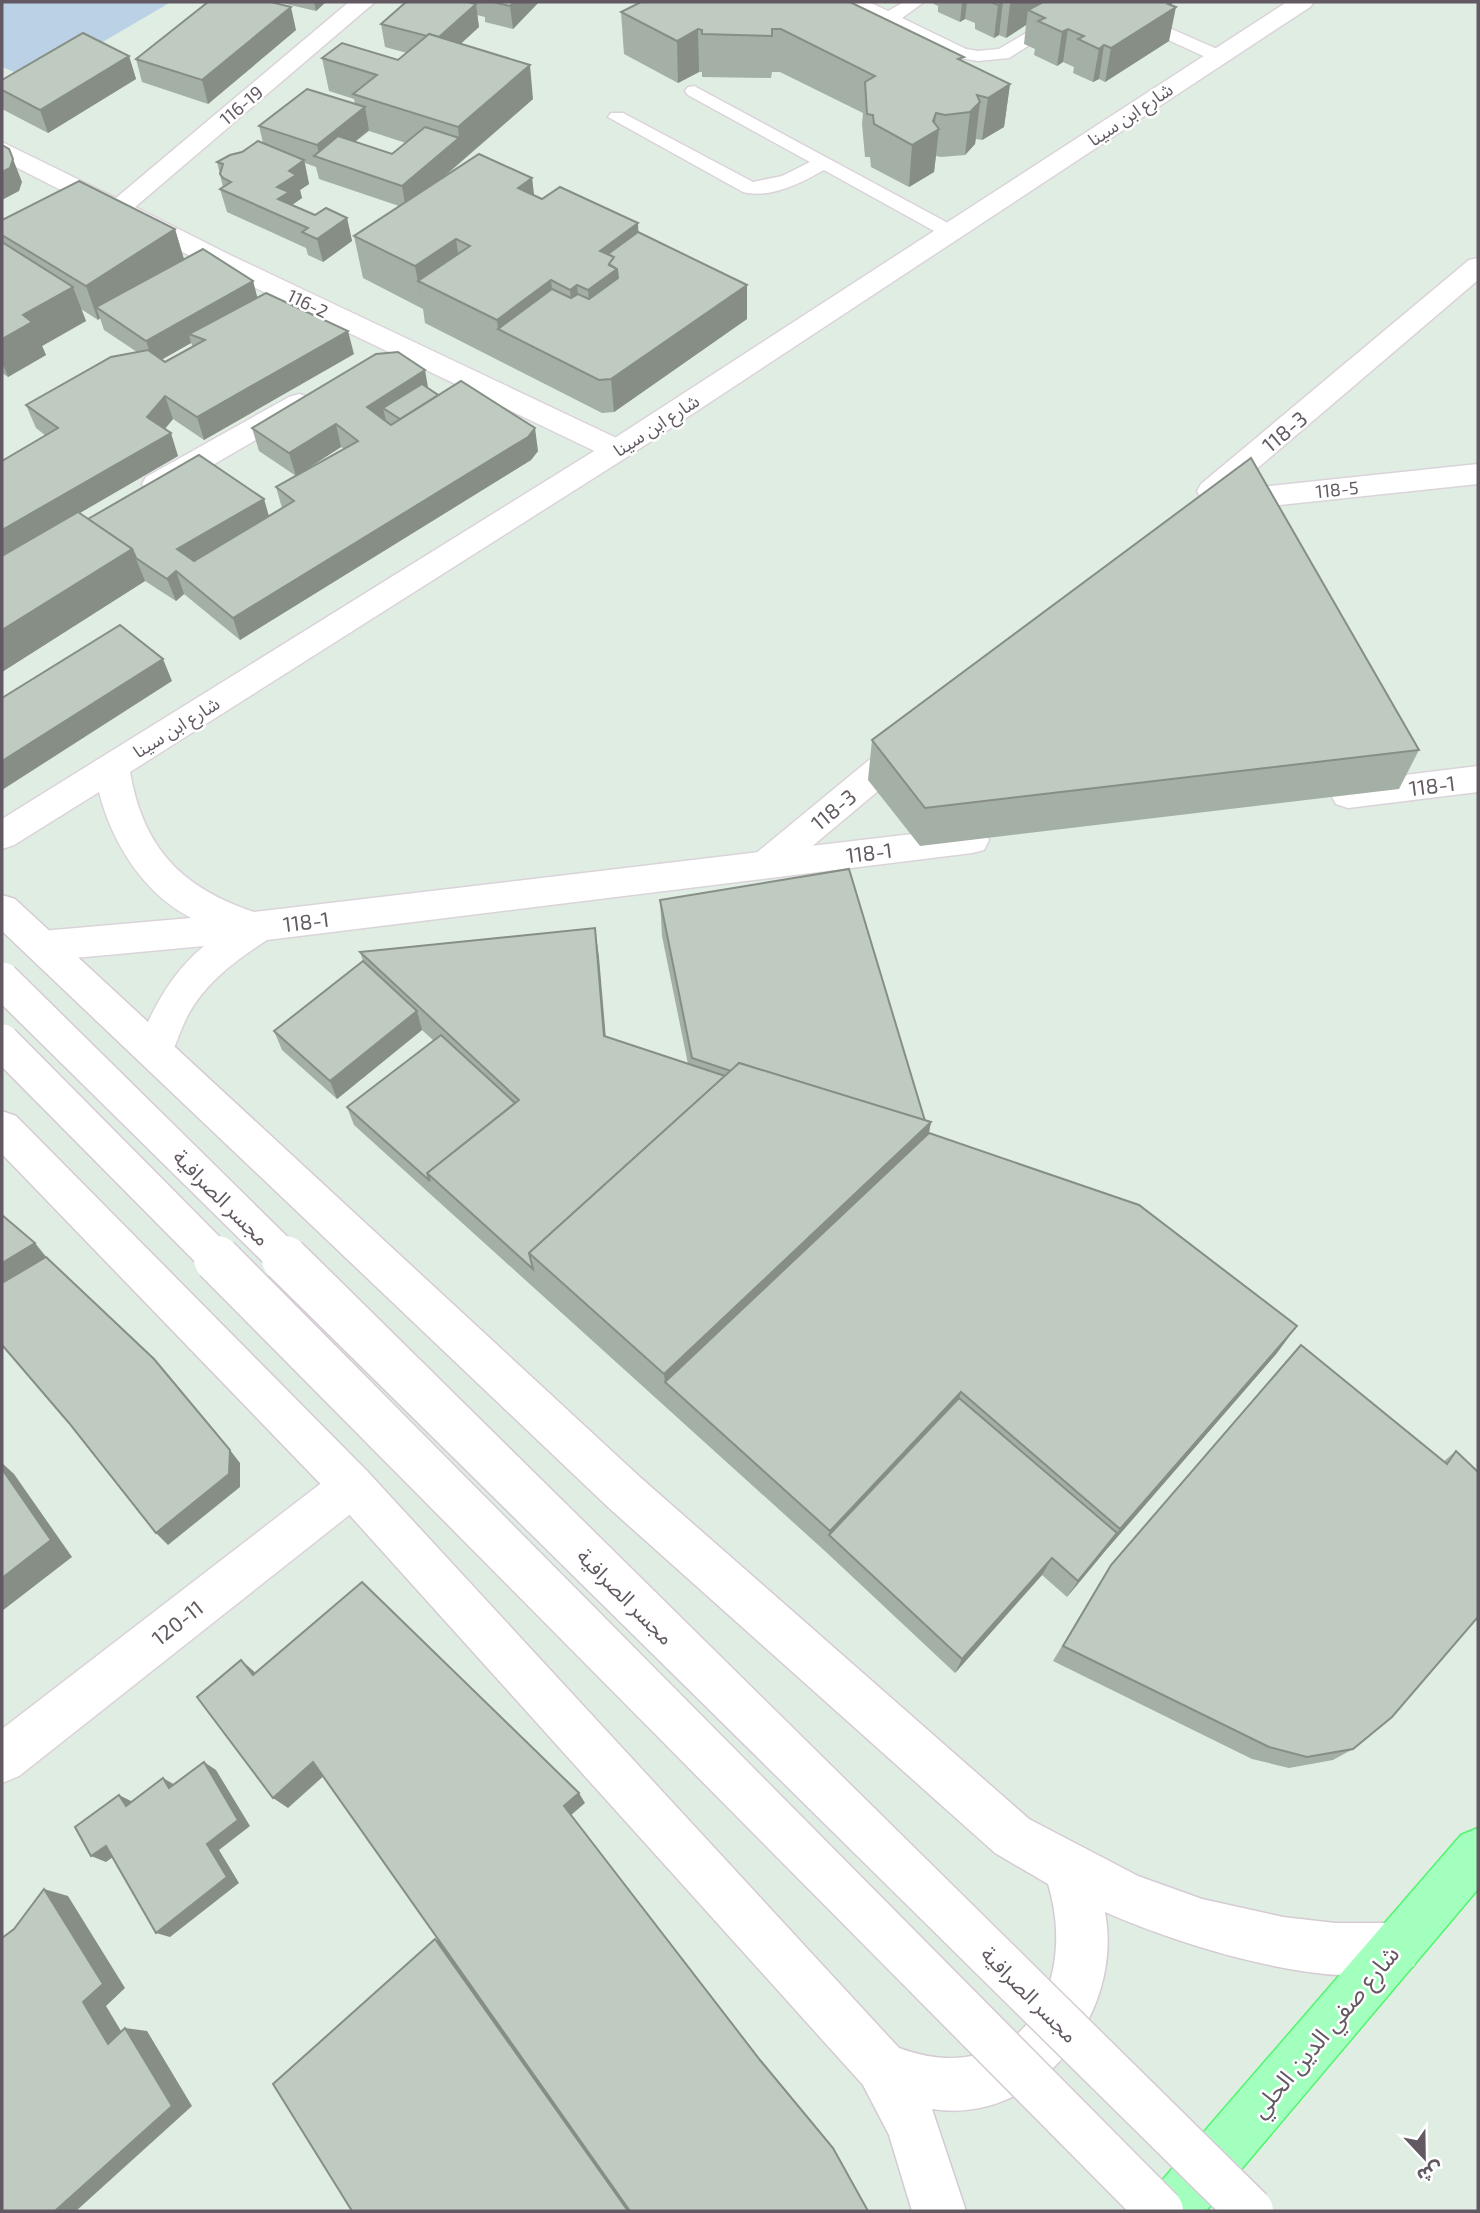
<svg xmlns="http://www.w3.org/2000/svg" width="1480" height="2213" font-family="'Exo 2','Noto Sans Arabic',sans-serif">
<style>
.green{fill:#bbd2e6}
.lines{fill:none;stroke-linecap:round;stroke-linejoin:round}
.service-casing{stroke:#dbd3da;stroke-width:3}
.minor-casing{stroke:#dbd3da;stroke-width:3}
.tertiary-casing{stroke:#dbd3da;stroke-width:3}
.secondary-casing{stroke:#d5cbd4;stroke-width:3}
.primary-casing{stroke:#50f66e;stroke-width:3}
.service{fill:#fff;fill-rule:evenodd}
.minor{fill:#fff;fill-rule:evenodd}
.tertiary{fill:#fff;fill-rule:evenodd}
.secondary{fill:#fff;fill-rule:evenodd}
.primary{fill:#a3ffbe;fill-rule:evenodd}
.secondary-bridge-far1-casing{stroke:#d5cbd4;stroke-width:38;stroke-linecap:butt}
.secondary-bridge-casing{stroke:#d5cbd4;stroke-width:49;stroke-linecap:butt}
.secondary-bridge-far1{stroke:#fff;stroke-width:35}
.secondary-bridge{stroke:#fff;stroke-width:46}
.wall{fill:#a4afa5;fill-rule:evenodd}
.shaded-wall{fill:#868e86}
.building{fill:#bfcbc0;stroke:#868e86;stroke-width:2}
.labels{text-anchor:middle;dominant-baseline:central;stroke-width:5;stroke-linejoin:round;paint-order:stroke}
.far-street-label{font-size:18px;fill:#625962;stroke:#fff}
.street-label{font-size:21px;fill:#625962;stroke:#fff}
.near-street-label{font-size:24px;fill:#625962;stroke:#fff}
</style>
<rect width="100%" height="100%" fill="#e0ede3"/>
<polygon class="green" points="2,2 171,2 36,81 2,67"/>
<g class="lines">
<g class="service-casing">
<g id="service">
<polygon points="848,2 869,2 888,11 904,2 924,2 902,18 966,49 978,51 999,49 1078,2 1098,2 1009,58 978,61 955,57 850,6"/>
<polygon points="1135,13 1224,52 1227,56 1224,60 1212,60 1129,22 1127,18"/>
<path d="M694 86 959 229 962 233 959 237H945L824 170C801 183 770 199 743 192L608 117 611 113H623L753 182 782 176 810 162 688 95 685 91 688 87Z"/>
</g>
</g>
<g class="minor-casing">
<g id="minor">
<polygon points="349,2 375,2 135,207 230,255 627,443 632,450 627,457 617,460 607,457 212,267 2,160 2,142 116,198"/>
<polygon points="1478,258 1478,280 1232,490 1478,464 1478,484 1223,511 1212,508 1209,500 1201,498 1197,491 1201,484 1469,260"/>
<polygon points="299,394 309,397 313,403 309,409 168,491 157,494 146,491 142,484 146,477 289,397"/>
<polygon points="909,734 921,737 926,746 921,755 779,874 767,878 755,874 749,864 755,854 897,737"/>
<polygon points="352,1465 367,1471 374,1486 367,1501 19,1776 2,1783 2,1729 337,1471"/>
</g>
</g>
<g class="tertiary-casing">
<g id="tertiary">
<path d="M1287 2H1314L1310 7 627 457 130 772C143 848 182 888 254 912L972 827 984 830 989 840 984 850 972 853 267 940C236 960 206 982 188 1015 180 1030 176 1046 168 1061L155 1066 142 1061 136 1050C152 1010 170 974 204 946L42 961 29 956 24 946 29 936 42 931 191 918C143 893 112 843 99 792L14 845 2 849V819L607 443Z"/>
<polygon points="1478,766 1478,792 1348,808 1336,804 1331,795 1336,786 1348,782"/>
</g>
</g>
<g class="secondary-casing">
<path id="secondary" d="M2 895 15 899 641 1478 1029 1819 1138 1876 1202 1899 1283 1917 1335 1923H1396L1414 1930 1421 1948 1414 1966C1339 1997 1177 1944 1105 1912 1124 2012 1039 2126 932 2109L966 2211H912L889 2135 863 2085 337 1501 2 1154V1111L16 1116 367 1471 899 2048C1016 2091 1080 1989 1048 1884L995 1853 609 1508 2 931Z"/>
</g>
<g class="primary-casing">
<polygon id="primary" points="1478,1828 1478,1889 1206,2211 1144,2211 1152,2192 1461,1835"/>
</g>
<use href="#service" class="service"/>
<use href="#minor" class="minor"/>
<use href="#tertiary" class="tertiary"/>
<use href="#secondary" class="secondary"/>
<use href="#primary" class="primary"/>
<g class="secondary-bridge-far1-casing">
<g id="secondary-bridge-far1">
<polyline points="2,980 287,1261"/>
<polyline points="2,1042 219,1261"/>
</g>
</g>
<g class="secondary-bridge-casing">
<g id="secondary-bridge">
<polyline points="217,1259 1160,2211"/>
<polyline points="285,1259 1250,2211"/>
</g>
</g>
<use href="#secondary-bridge-far1" class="secondary-bridge-far1"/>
<use href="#secondary-bridge" class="secondary-bridge"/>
</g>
<g class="wall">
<polygon points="277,2 326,2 316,11"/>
<path d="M406 2H539L513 29 485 22V17L477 15 479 27 460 44 533 99 444 177 532 178 534 196 542 199 638 223V232L747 285V319L614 412 602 413 425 323 423 309 363 278 354 236 399 206 319 179 316 167 305 163 309 184 300 190 302 198 292 205 315 215 347 218 352 241 323 262 308 255 306 248 227 212 220 189 223 187 217 162 263 143 259 126 355 104 354 99 329 91 322 58 398 60 407 53 385 47 381 24ZM369 131 406 143 392 154 355 142Z"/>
<polygon points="641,2 963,62 1010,84 1004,127 982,140 976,139 975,144 965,155 941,157 936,156 934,172 909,187 871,167 870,157 865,157 862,124 863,113 780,72 772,72 771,78 702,77 702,72 699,72 678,83 624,54 621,12"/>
<polygon points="930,2 1172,2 1169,41 1105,82 1099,79 1093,82 1073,73 1074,67 1063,62 1057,66 1034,55 1035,49 1024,44 1026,25 1006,38 999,35 994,38 975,29 975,23 965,19 960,22 938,12 938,6"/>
<polygon points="296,30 208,104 142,82 136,59"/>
<polygon points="129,56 136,79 48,133 2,109 2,80"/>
<path d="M2 220 175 229 184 259 253 281 257 297 354 354 204 440 173 419 165 429 178 456 80 513 88 519 264 499 269 516 282 508 276 487 344 449 341 447 296 476 259 451 252 428 428 388 538 451 531 460 240 640 184 594 176 601 145 581 2 672 46 436 36 428 26 405 137 352 104 330 100 318 98 320 81 309 86 321 42 346 46 355 8 377 2 373ZM191 343 193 347 165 362 161 360Z"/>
<polygon points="872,740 1419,750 1399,789 920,846 868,780"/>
<polygon points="660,900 925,1121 931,1122 929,1133 1277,1353 1106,1550 1067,1597 1042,1575 955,1673 826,1552 354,1125 347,1107 434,1041 422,1030 337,1099 282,1050 274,1031 363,961 360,952 595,928 605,1036 688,1064 662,936"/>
<polygon points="1456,1451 1353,1749 1333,1760 1289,1768 1252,1759 1053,1661 1100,1582 1111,1565 1444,1461"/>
</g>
<g class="shaded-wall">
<polygon points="314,2 326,2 316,11"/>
<polygon points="514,2 539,2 513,29 510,6"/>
<polygon points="962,2 967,2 965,19 960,22"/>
<polygon points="1003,2 999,35 994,38 998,5"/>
<polygon points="1014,2 1065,2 1028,10 1026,25 1006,38 1010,4"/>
<polygon points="1172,2 1170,11 1176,7 1169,41 1105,82 1111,48 1168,4"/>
<polygon points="476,4 479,27 441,62 438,39"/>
<polygon points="291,7 296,30 208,104 202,80"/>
<polygon points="698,29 699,72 678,83 677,41"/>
<polygon points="1068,29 1063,62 1057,66 1062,32"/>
<polygon points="1104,45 1099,79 1093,82 1099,49"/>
<polygon points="129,56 136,79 48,133 40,110"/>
<polygon points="530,65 533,99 406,209 402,186 459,138 458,127"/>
<polygon points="1010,84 1004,127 982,140 988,98"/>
<polygon points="980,102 975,144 965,155 970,112"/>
<polygon points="365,107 369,130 331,161 320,158 317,145"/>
<polygon points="936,113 934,132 939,129 934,172 909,187 912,145 933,121"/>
<polygon points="13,159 22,182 19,191 2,200 2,172"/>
<polygon points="304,160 309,184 300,190 302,198 292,205 282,216 277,187 289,171"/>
<polygon points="532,178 537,221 518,188"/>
<polygon points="347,218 352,241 323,262 317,239"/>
<polygon points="638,223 640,266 592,333 588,290 600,251"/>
<polygon points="175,229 185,263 96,307 100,318 98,320 86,286"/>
<polygon points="456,239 462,281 418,281 423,309 415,266"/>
<polygon points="551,280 556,323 498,329 497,320"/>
<polygon points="253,281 259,304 189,334 191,343 154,364 146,341"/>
<polygon points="577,285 581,327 574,332 570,290"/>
<polygon points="747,285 747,319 614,412 611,379"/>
<polygon points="73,287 86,321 42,346 46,355 8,377 2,362 2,339 23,315"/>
<polygon points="348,331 354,354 204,440 197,417"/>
<polygon points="425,370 429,393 383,408 386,420 367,407"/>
<polygon points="165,396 173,419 155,440 147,417"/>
<polygon points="336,424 341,447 296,476 289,453"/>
<polygon points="535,428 538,451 531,460 240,640 233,618"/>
<polygon points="171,433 178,456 2,558 2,530"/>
<polygon points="264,499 270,521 185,572 177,549"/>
<polygon points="132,549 145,581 2,672 2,630"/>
<polygon points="176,571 184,594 176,601 167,579"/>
<polygon points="163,659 172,681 2,790 2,761"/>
<polygon points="595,928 599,957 608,1063 604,1036"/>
<polygon points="417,1011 422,1030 337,1099 330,1081"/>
<polygon points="931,1122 922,1165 665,1382 668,1408 664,1374"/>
<polygon points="35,1243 59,1273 2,1307 2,1263"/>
<polygon points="1297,1326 1277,1353 1106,1550 1067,1597 1078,1581 1120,1529"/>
<polygon points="961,1392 953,1418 829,1535 830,1531"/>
<polygon points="230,1450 240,1463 240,1487 168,1545 156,1533"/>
<polygon points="2,1463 14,1474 72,1557 2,1611"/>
<polygon points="1052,1558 1042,1575 955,1673 962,1659"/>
<polygon points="241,1660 257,1674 253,1675"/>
<polygon points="204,1762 216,1770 250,1826 219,1850 239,1883 170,1937 156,1933 207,1844"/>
<polygon points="313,1762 327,1773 288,1808 273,1798"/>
<polygon points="163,1778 175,1785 169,1788"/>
<polygon points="579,1793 585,1803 570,1816 564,1806"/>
<polygon points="119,1795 133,1802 126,1806"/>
<polygon points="106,1846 120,1852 106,1862 91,1856"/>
<polygon points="44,1889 68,1896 125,1988 106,2006 130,2046 108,2044 83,2002"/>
<polygon points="435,1939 448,1946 636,2211 628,2211"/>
<polygon points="125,2028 147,2031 192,2106 76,2211 55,2211"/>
</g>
<g class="building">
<polygon points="208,2 271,2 291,7 202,80 136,59"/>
<polygon points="406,2 468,2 476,4 439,37 429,34 427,36 381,24"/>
<polygon points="493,2 514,2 510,6"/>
<polygon points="641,2 850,2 964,57 958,59 1010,84 988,98 977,95 980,102 970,112 945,115 936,113 933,121 939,129 912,145 874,124 873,115 867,114 865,82 875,76 781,29 772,29 772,36 702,34 702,30 698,29 677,41 621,12"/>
<polygon points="991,2 1003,2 998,5"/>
<polygon points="1043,2 1171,2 1168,4 1176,7 1111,48 1104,45 1099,49 1078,39 1084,36 1068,29 1062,32 1038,21 1045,18 1028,10"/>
<polygon points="83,33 129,56 40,110 2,90 2,80"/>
<polygon points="429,34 530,65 458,127 353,94 377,75 322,58 342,43 398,60"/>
<polygon points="307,89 365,107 317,145 259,126"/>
<polygon points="425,127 459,138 402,186 314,156 338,136 392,154"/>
<polygon points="258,141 304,160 289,171 296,175 277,187 289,192 278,199 315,215 326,208 347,218 317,239 302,232 308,228 220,189 231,182 223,178 220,174 223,164 217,162 230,155 242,152"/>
<polygon points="2,145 9,149 13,159 10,168 2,172"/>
<polygon points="479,154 532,178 518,188 542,199 560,187 638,223 600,251 614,257 609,265 617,269 588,290 577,285 570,290 551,280 497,320 418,281 470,246 456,239 415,266 354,236"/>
<polygon points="79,181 175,229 86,286 2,235 2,220"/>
<polygon points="638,232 747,285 611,379 599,380 498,329 552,289 571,298 578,294 589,299 618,278 617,269 609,264 614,257 608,254"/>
<polygon points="2,242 73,287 23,315 32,322 2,339"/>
<polygon points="203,249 253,281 146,341 96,307"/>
<polygon points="266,293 348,331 197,417 165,396 147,417 171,433 2,530 2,461 58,428 26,405 111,357 148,350 165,362 205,340 189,334"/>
<polygon points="398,352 425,370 367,407 391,425 461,381 535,428 528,437 233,618 176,571 167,579 136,558 132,549 88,519 199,455 264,499 177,549 194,561 294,501 276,487 358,441 336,424 289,453 252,428 376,354"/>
<polygon points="422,384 438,395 400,419 383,408"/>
<polygon points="1251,458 1419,750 925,808 872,740"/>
<polygon points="78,512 132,549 2,630 2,556"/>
<polygon points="120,625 163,659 2,761 2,698"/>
<polygon points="849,869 925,1121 739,1063 731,1071 692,1058 660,900"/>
<polygon points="595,928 604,1036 725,1076 529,1253 533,1269 427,1173 519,1100 360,952"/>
<polygon points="363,961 417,1011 330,1081 274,1031"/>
<polygon points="441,1035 515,1103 427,1173 430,1181 347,1107"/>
<polygon points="739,1063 931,1122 664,1374 529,1253"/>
<polygon points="929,1133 1139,1205 1297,1326 1120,1529 961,1392 830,1531 665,1382"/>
<polygon points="2,1215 35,1243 2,1263"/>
<polygon points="46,1257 154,1359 230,1450 229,1474 156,1533 69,1423 2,1345 2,1283"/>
<polygon points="1301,1345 1447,1464 1456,1451 1478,1472 1478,1617 1392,1717 1353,1749 1307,1757 1269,1747 1063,1646 1111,1565"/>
<polygon points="959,1398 1117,1533 1078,1581 1052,1558 962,1659 829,1535"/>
<polygon points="2,1469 51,1540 2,1578"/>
<polygon points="362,1582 579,1793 564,1806 760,2060 833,2148 868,2211 630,2211 313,1762 273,1798 197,1697 241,1660 253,1675"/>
<polygon points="204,1762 238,1820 207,1844 227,1877 156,1933 106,1846 91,1856 75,1827 119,1795 126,1806 163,1778 169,1788"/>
<polygon points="44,1889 103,1984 83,2002 108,2044 125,2028 172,2106 55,2211 2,2211 2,1938 14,1929"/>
<polygon points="435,1939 628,2211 352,2211 273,2084"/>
</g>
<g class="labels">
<g class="far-street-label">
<text transform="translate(241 105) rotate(-40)">116-19</text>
<text transform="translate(1130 114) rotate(-34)">شارع ابن سينا</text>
<text transform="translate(308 303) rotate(26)">116-2</text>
<text transform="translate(656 425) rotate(-33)">شارع ابن سينا</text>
<text transform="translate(1337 489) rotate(-6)">118-5</text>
<text transform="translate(176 727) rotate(-32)">شارع ابن سينا</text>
</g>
<g class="street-label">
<text transform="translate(1284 431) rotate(-40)">118-3</text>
<text transform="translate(1432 785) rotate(-7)">118-1</text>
<text transform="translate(833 809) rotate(-40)">118-3</text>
<text transform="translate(869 852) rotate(-7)">118-1</text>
<text transform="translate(306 921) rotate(-7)">118-1</text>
<text transform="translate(222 1197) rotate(45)">مجسر الصرافية</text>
<text transform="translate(626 1596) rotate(45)">مجسر الصرافية</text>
<text transform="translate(177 1622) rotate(-38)">120-11</text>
<text transform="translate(1030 1994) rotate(45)">مجسر الصرافية</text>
</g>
<g class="near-street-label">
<text transform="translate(1324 2031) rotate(-50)">شارع صفي الدين الحلي</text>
</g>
</g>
<rect width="1480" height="2213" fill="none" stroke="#625962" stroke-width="7"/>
<g transform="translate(1424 2157) rotate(158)" stroke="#ffffff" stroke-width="5" paint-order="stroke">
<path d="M0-5L12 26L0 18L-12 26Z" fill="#625962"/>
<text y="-10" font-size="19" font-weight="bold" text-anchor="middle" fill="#625962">ش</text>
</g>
</svg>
